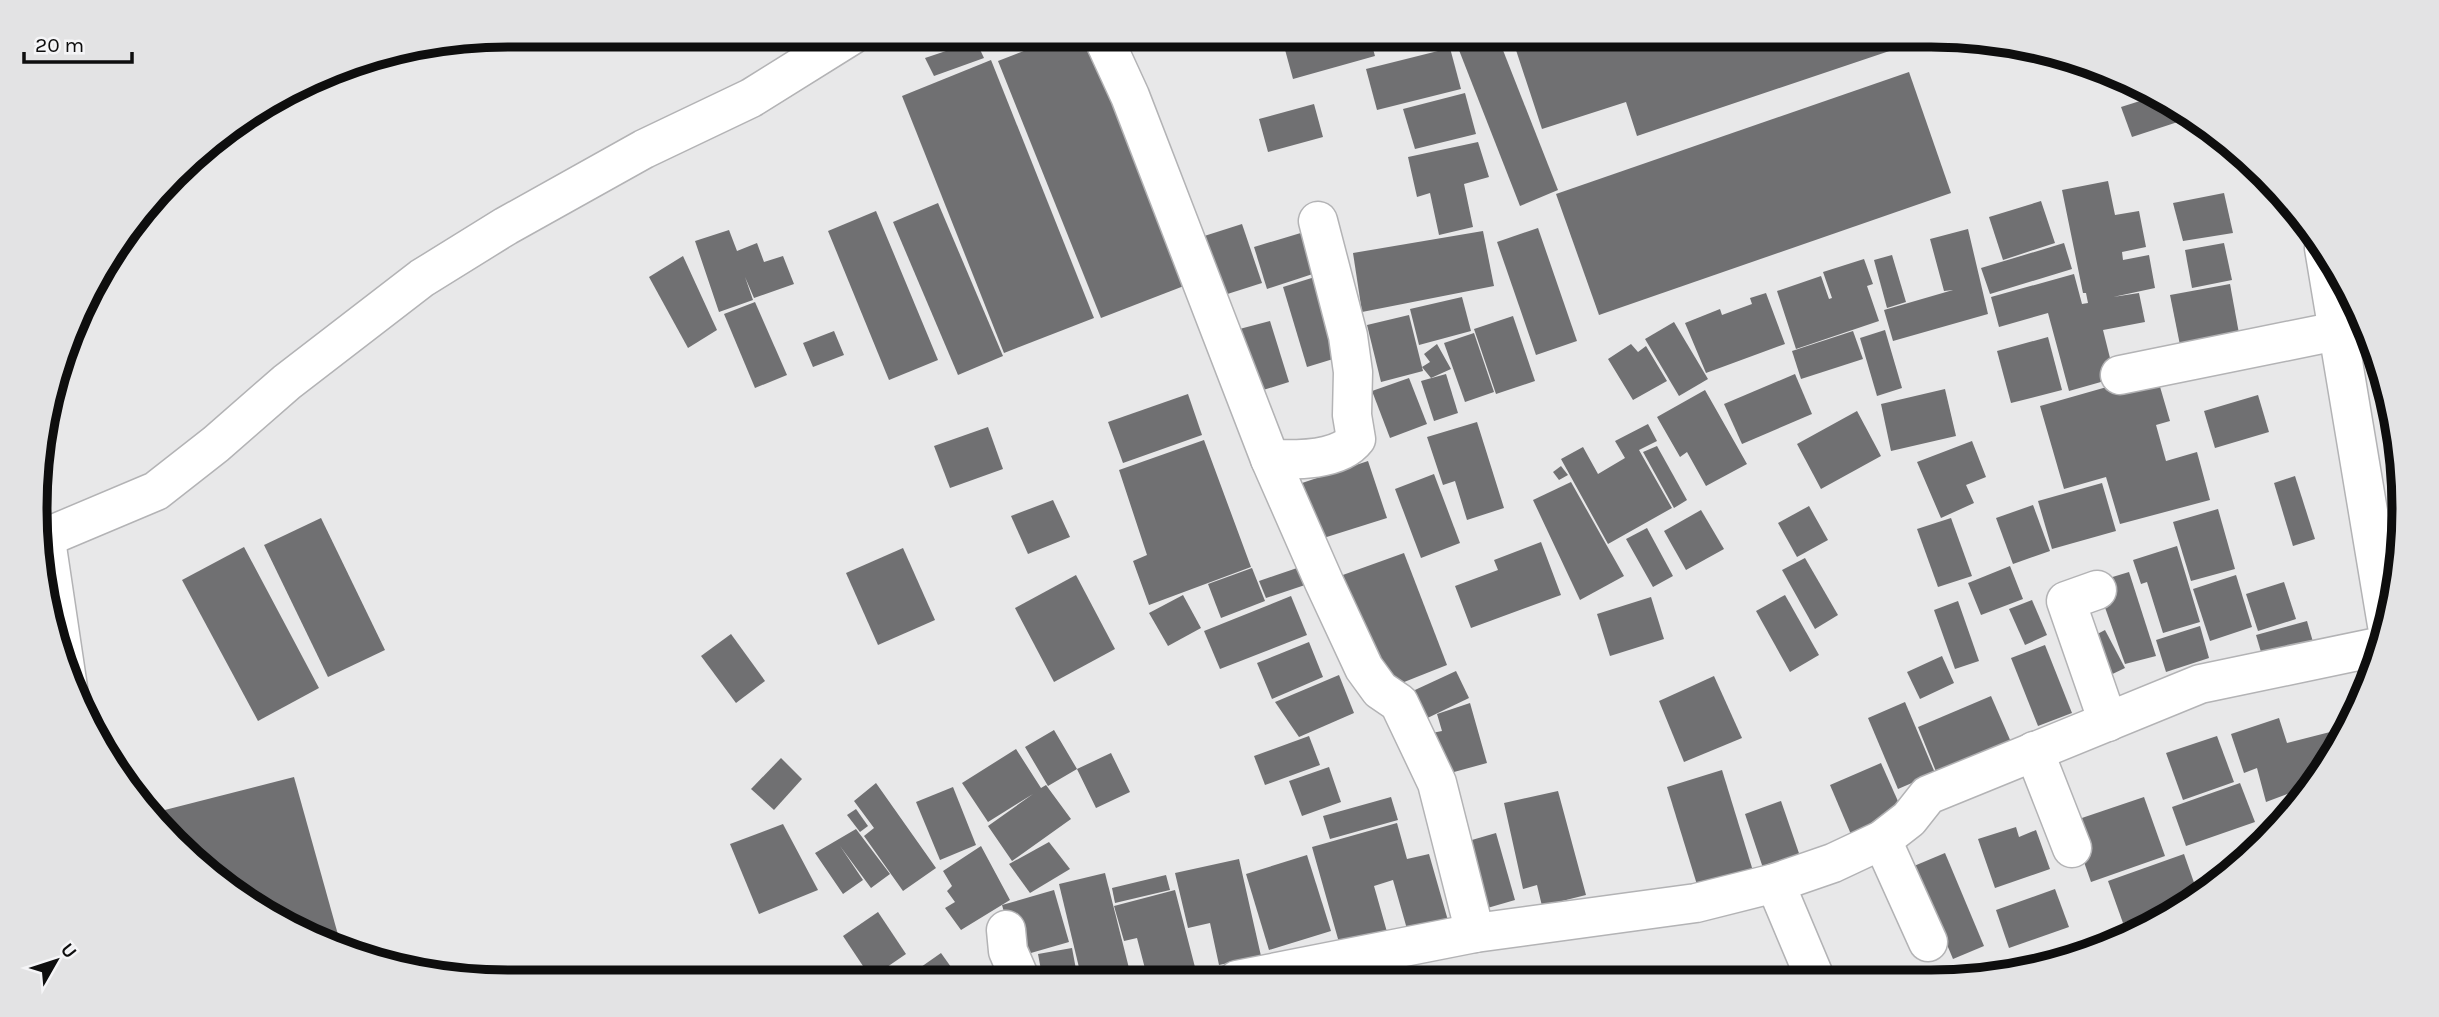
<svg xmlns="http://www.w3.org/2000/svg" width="2439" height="1017" font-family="Karla,sans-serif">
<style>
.building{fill:#707072}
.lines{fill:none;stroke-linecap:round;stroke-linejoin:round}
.lane-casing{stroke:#b3b3b5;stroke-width:24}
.street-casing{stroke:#b3b3b5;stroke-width:41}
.highway-casing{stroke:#b3b3b5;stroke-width:41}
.lane{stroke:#fff;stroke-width:21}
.street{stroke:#fff;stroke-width:38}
.highway{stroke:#fff;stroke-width:38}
.rim{fill:none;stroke:#0e0e0e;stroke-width:9}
</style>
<rect width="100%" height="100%" fill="#e8e8e9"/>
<g class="building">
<polygon points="1065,35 1090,35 1189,284 1101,318 998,61"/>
<polygon points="1325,35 1369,35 1375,56 1293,79 1284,46"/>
<polygon points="1483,35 1497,35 1558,190 1520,206 1457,45"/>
<polygon points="1542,35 1931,35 1934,36 1637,136 1626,102 1542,129 1514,44"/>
<polygon points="976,41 984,58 934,76 925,58"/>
<polygon points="1450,48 1461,89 1377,110 1366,69"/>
<polygon points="991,60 1094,318 1004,353 902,96"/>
<polygon points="1909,72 1951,193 1599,315 1556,194"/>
<polygon points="1465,93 1476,134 1415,149 1403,109"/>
<polygon points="2159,95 2193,117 2132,137 2121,107"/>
<polygon points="1314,104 1323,137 1268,152 1259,119"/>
<polygon points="1478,142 1489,177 1464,184 1473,227 1439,235 1430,193 1417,197 1408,157"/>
<polygon points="2108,181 2115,215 2139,211 2146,247 2122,252 2123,260 2149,255 2155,288 2113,297 2139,293 2145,322 2103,330 2115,378 2069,391 2048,313 1999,327 1991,297 2074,274 2082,304 2088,303 2086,293 2083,293 2062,190"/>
<polygon points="2224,193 2233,233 2183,241 2173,203"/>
<polygon points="2041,201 2055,243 2003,260 1989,217"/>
<polygon points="938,203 1003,356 958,375 893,222"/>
<polygon points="876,211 938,360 889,380 828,231"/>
<polygon points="1242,224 1262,283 1218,297 1198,238"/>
<polygon points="1538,228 1577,341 1536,355 1497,242"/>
<polygon points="1314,229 1328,269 1267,289 1254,247"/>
<polygon points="1968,229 1988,314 1893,341 1884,310 1953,290 1944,291 1930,239"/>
<polygon points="729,230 737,251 757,243 764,262 783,256 794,284 754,298 745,277 753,300 719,312 695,241"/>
<polygon points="1483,231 1494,286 1362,312 1353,253"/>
<polygon points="2064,243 2072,269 1990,294 1981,268"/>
<polygon points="2224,243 2232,280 2192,288 2185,250"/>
<polygon points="1892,255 1906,302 1887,308 1874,260"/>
<polygon points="683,256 717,330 688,348 649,277"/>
<polygon points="1864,259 1873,284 1867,286 1879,321 1796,349 1777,291 1821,276 1829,299 1832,298 1823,272"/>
<polygon points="1318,276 1343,356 1307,367 1283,287"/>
<polygon points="2230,284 2240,339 2181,350 2170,295"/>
<polygon points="1766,293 1785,344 1706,373 1685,323 1720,309 1722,315 1752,304 1750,298"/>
<polygon points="1462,297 1471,331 1419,345 1410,309"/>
<polygon points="755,302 787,375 755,388 724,314"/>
<polygon points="1409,315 1423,371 1381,382 1367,325"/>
<polygon points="1513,316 1535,381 1496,394 1474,329"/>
<polygon points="1270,321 1289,382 1247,395 1228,332"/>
<polygon points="1674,322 1708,379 1679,396 1645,339"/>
<polygon points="1885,330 1902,388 1877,396 1860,338"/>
<polygon points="834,331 844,355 813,367 803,343"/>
<polygon points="1853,331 1863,359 1801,379 1792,351"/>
<polygon points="1474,333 1494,392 1465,402 1444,343"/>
<polygon points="2048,337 2062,390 2011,403 1997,351"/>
<polygon points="1437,344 1451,369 1431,378 1422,367 1430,362 1424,354"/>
<polygon points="1631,344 1638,352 1646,346 1667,381 1633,400 1608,359"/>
<polygon points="2156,373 2170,421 2156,425 2166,461 2197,452 2210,500 2120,524 2106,477 2064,489 2040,406"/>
<polygon points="1446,374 1458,413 1434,421 1421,381"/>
<polygon points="1795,374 1812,414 1742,444 1724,404"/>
<polygon points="1409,378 1427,424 1390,438 1372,391"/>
<polygon points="1945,389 1956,436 1891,451 1881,404"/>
<polygon points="1705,390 1747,464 1706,486 1687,452 1680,457 1657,417"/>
<polygon points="1188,394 1202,435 1123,463 1108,422"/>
<polygon points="2258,395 2269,432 2215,448 2204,411"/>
<polygon points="1857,411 1881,456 1821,489 1797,444"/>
<polygon points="1477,422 1504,508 1467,520 1455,481 1443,485 1427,437"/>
<polygon points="1648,424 1657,441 1639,450 1672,508 1608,544 1561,459 1583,447 1598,474 1625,458 1615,441"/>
<polygon points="988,427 1003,469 950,488 934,446"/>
<polygon points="1204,440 1251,567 1149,605 1133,561 1147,555 1119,470"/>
<polygon points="1972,441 1986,477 1966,485 1974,503 1941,518 1917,462"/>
<polygon points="1657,446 1687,500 1674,508 1643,452"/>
<polygon points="1368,461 1387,518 1314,541 1293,486"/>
<polygon points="1561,466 1568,475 1559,480 1553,472"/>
<polygon points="1434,474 1460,543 1421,558 1395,489"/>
<polygon points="2295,476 2315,539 2293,546 2274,483"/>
<polygon points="1571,482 1624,576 1580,600 1533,500"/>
<polygon points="2102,483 2116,531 2052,549 2038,501"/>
<polygon points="1053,500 1070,537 1028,554 1011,516"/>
<polygon points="2033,505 2050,551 2013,564 1996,518"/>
<polygon points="1809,506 1828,540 1797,557 1778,523"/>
<polygon points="2218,509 2235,569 2191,581 2173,522"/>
<polygon points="1701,510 1724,549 1686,570 1664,531"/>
<polygon points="321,518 385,650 328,677 264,545"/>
<polygon points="1951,518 1972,576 1938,587 1917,529"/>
<polygon points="1647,528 1673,576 1653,587 1626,539"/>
<polygon points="1541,542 1561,595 1471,628 1455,586 1498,570 1494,560"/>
<polygon points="2177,546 2200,622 2163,633 2147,582 2141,584 2133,560"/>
<polygon points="244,547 319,688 258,721 182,580"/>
<polygon points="903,548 935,620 878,645 846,573"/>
<polygon points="1404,553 1447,665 1384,690 1340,576"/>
<polygon points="1805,558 1838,615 1815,629 1782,570"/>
<polygon points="2010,566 2023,599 1981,615 1968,583"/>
<polygon points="1300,567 1305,585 1266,598 1259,581"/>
<polygon points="1252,568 1265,601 1221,618 1208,584"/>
<polygon points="2129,572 2156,656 2125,664 2096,582"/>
<polygon points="1076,575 1115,649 1054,682 1015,608"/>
<polygon points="2236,575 2252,627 2210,641 2193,589"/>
<polygon points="2284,582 2296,619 2258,631 2246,594"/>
<polygon points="1183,595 1201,628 1168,646 1149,613"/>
<polygon points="1785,595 1819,655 1790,672 1756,611"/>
<polygon points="1291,596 1307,635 1220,669 1204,631"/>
<polygon points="1651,597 1664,639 1610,656 1597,614"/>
<polygon points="2032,600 2047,635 2025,645 2009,609"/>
<polygon points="1958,601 1979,661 1955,669 1934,610"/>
<polygon points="2307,621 2315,649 2261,652 2256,635"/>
<polygon points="2200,626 2209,658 2166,672 2156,640"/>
<polygon points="2105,630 2125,668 2102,679 2082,642"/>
<polygon points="731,634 765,681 736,703 701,656"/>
<polygon points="1309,642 1323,677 1272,699 1257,663"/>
<polygon points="2045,645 2072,713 2038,726 2011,658"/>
<polygon points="1942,656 1954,683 1920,699 1907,672"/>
<polygon points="1456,671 1469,698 1415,724 1402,696"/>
<polygon points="1339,675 1354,713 1299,737 1275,702"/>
<polygon points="1714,676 1742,738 1684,762 1659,701"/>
<polygon points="1991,696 2011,742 1937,774 1918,727"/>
<polygon points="1905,702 1935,773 1898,789 1868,718"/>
<polygon points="1470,703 1487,763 1443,775 1432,733 1442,731 1437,714"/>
<polygon points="2279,718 2287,743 2334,731 2338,744 2324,771 2312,785 2266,802 2257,768 2244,773 2231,734"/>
<polygon points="1054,730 1077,769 1111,753 1130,792 1096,808 1077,769 1048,786 1025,747"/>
<polygon points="1309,736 1320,765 1265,785 1254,756"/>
<polygon points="2217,736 2234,782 2183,800 2166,753"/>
<polygon points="1016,749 1041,788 1046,785 1071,819 1012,861 988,826 1033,794 988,822 962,783"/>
<polygon points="781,758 802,779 774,810 751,789"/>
<polygon points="1881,763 1905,817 1853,839 1830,785"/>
<polygon points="1329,767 1341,802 1302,816 1289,781"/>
<polygon points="1722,770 1757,884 1702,901 1667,787"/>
<polygon points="294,777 342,949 221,884 153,813"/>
<polygon points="876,783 936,868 903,891 864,836 874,828 854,801"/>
<polygon points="2240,783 2255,822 2186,846 2172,807"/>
<polygon points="953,787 976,845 940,860 916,802"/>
<polygon points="1558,791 1586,895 1542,906 1537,885 1523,889 1504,803"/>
<polygon points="1391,797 1398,820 1330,839 1323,816"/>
<polygon points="2144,797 2165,856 2091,882 2070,822"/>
<polygon points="1781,801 1802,862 1765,874 1745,814"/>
<polygon points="856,809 868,826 860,832 847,815"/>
<polygon points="1397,823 1407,859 1429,854 1451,931 1411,943 1393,880 1374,886 1389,939 1342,953 1312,847"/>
<polygon points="783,824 818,890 759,914 730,844"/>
<polygon points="2016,827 2019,837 2036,830 2050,869 1995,888 1978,839"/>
<polygon points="856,829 890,874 871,888 840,846 863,880 843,894 815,853"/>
<polygon points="1496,833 1515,900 1484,909 1465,842"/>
<polygon points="1049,842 1070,869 1030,893 1009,864"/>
<polygon points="981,846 1010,900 961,930 945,908 955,902 947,891 952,886 943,871"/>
<polygon points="1945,853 1984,946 1953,959 1914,866"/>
<polygon points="2184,854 2198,894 2123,923 2108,881"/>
<polygon points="1307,855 1331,931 1269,950 1246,874"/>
<polygon points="1239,859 1261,956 1219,965 1210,923 1188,928 1175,873"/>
<polygon points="1105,873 1132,980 1082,980 1059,884"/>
<polygon points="1166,875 1170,890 1115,903 1112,888"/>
<polygon points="2055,889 2069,927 2009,948 1996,910"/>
<polygon points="1054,890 1069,942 1017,957 1002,905"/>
<polygon points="1175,890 1196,971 1148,980 1137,938 1124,941 1114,906"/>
<polygon points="878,912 906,954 871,978 843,936"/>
<polygon points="2165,915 2140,933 2134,935 2132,930"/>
<polygon points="1072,948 1078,980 1043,981 1038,954"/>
<polygon points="941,953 961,981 901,981"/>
<polygon points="2013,962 2016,971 1993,978 1969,978"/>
<polygon points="1910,967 1915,978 1887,978"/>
</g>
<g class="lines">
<g class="lane-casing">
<polyline id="lane" points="54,536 79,704"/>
</g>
<g class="street-casing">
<g id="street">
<polyline points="1102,35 1130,96 1270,459 1324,582 1364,668 1380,690 1399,703 1437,783 1475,933 1696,903 1775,883 1833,863 1882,840 1909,819 1928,795 2200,684 2382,646"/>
<polyline points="2120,375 2337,331"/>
<path d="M1270 459C1295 460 1339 461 1356 439L1352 415 1353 372 1348 336 1318 221"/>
<polyline points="42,539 156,491 216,444 287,382 422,278 506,226 644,149 751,98 852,35"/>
<polyline points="2097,590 2066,601 2108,722"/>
<polyline points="2034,751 2072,848"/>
<polyline points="1882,840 1928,942"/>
<polyline points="1775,883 1815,978"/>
<polyline points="1006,930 1008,951 1021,981"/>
<polyline points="1237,980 1475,933"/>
</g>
</g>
<g class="highway-casing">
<polyline id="highway" points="2324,248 2387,625"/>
</g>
<use href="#lane" class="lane"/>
<use href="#street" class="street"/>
<use href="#highway" class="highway"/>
</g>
<path d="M0 0H2439V1017H0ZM508 47H1931A461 461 0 0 1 2392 508V509A461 461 0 0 1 1931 970H508A461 461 0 0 1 47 509V508A461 461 0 0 1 508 47Z" fill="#e3e3e4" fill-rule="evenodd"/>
<path class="rim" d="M508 47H1931A461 461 0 0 1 2392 508V509A461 461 0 0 1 1931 970H508A461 461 0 0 1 47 509V508A461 461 0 0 1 508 47Z"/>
<g transform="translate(56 961) rotate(51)" stroke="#f5f5f7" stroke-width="5" paint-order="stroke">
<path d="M0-5L12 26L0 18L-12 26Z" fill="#0e0e0e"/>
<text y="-10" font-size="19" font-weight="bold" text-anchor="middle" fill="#0e0e0e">U</text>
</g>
<path d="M24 52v10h108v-10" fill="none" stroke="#0e0e0e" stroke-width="3.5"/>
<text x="35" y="52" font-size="21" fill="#0e0e0e" stroke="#f5f5f7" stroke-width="5" paint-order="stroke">20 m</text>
</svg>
